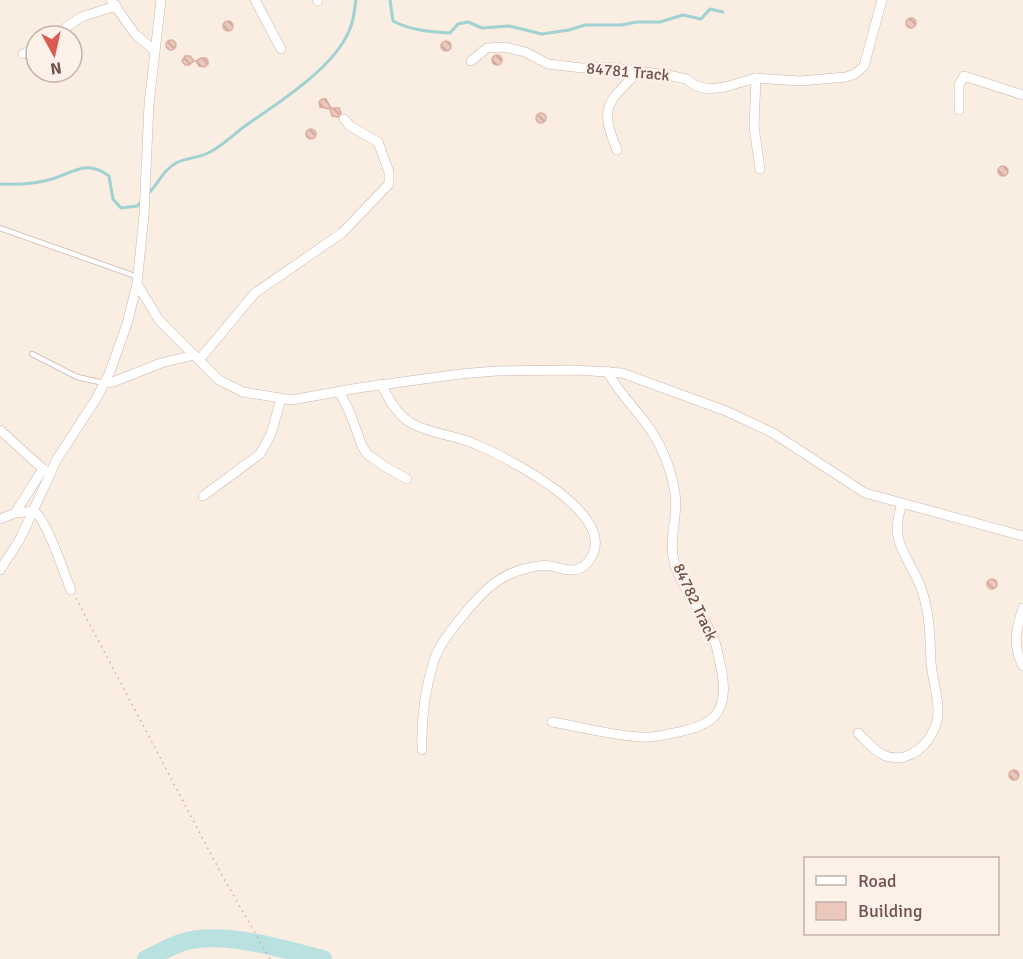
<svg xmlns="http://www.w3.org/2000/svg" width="1023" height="959" font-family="Signika,sans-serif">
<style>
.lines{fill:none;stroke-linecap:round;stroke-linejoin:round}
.stream{stroke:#a0d2d2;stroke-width:3}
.river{stroke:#b9e1e0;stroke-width:18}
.building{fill:url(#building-back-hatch);stroke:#ddad9e;stroke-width:1.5}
.service-casing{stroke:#ccb6ad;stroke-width:6}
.minor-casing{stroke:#ccb6ad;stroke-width:10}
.path{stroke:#d1aba0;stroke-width:1.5;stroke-dasharray:1.5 4.5;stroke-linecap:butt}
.service{stroke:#fff;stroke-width:4.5}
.minor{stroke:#fff;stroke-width:9}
.labels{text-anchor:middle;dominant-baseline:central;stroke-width:5;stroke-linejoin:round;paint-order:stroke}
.street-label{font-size:16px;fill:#6f524b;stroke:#fdf1e8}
</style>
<defs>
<pattern id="building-back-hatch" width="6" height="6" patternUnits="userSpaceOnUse" patternTransform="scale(1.5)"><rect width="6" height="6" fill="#ecc8bc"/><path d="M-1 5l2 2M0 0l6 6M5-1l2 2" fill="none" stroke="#c3a59b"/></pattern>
</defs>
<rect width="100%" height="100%" fill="#faede2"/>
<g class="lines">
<g class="stream">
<path d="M390 0 393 21C410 30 430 32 450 33L458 24 468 22 482 28 509 26 542 34 569 30 585 25H621L637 22H660L683 15 701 19 710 9 723 12"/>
<path d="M0 184C18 185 35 184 52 179 74 172 87 159 109 176L113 199 121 208 137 206 143 200"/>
<path d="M147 195C158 185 163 169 178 162 187 158 198 158 208 153 221 147 233 135 245 126 278 103 333 69 349 31 354 21 354 11 356 0"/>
</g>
<path class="river" d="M146 959C157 954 169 947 180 943 220 929 283 949 323 959"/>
</g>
<g class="building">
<circle cx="911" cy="23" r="5"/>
<circle cx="228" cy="26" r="5"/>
<circle cx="171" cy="45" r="5"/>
<circle cx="446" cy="46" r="5"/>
<circle cx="497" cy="60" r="5"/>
<polygon points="185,56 190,56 194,61 189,65 185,65 182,61"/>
<polygon points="201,58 206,58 208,61 208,64 204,67 199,66 196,61"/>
<polygon points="322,99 326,99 331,108 339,108 341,113 338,117 332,116 330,109 320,107 319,102"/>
<circle cx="541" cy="118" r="5"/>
<circle cx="311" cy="134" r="5"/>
<circle cx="1003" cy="171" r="5"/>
<circle cx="992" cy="584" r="5"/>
<circle cx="1014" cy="775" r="5"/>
</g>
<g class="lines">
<g class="service-casing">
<g id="service">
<polyline points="0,228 138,277"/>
<polyline points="32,354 77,377 104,383"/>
</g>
</g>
<g class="minor-casing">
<g id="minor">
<polyline points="111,0 135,34 154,50"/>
<polyline points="255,0 281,49"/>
<polyline points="317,0 318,1"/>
<polyline points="54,36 81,17 116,6"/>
<polyline points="23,54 36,48"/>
<polyline points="471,61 487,48 505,47 525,52 548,64 582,68 607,67 668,75 686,79 696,86 709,89 725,87 756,78 800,81 846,77 855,74 864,66 882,0"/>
<polyline points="756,78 754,127 760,169"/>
<polyline points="959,110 959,85 964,76 1023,95"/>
<path d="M617 150C599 106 607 103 639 71"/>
<polyline points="137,284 159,320 219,380 243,392 292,400 358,388 460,374 496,371 576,370 622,373 726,411 773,433 865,493 1023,536"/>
<polyline points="199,360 255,293 342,233 389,184 389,172 378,142 350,126 344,119"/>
<polyline points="104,383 113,382 161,363 194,355"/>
<path d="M381 384C389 399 396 414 411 423 430 434 455 435 475 444 506 457 626 517 588 562 577 575 565 569 551 566 543 565 535 566 528 568 518 570 508 574 499 580 480 592 441 639 434 660 425 689 421 720 422 750"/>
<polyline points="339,391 350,413 362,446 367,454 384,466 407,479"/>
<polyline points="0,430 43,469 50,473"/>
<polyline points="203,496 260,454 271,434 281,399"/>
<polyline points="15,513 43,469"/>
<path d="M0 519 15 513 34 511C48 522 63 571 71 590"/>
<polyline points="0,570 20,539 57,459 96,399 109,374 127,324 137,284 144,215 149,104 161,0"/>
<path d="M1023 608C1016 629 1012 645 1023 666"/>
<path d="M552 722C582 727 613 736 642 737 653 738 663 735 674 733 712 726 729 714 722 673 720 663 718 652 715 642 705 615 684 593 675 565 667 539 679 517 675 493 671 468 660 442 645 422 632 405 617 390 607 371"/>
<path d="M858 733C872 746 882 762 904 757 925 751 939 729 938 708 937 692 932 677 931 662 930 639 930 617 923 594 912 557 887 547 902 504"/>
</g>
</g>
<polyline class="path" points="76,598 223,877 270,959"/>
<use href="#service" class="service"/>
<use href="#minor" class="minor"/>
</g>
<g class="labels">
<g class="street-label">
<text transform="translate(628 72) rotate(5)">84781 Track</text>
<text transform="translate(695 602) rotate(65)">84782 Track</text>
</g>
</g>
<rect x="804" y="857" width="195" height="78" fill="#fdf1e8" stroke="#c4b1a9" stroke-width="1.5"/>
<rect x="816" y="876" width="30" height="9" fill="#ffffff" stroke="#c4b1a9" stroke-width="1.5"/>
<text x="858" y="887" font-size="18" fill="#6f524b">Road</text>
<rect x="816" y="902" width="30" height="18" fill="#ecc8bc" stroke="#c4b1a9" stroke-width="1.5"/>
<text x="858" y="917" font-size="18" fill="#6f524b">Building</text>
<g transform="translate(54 54) rotate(172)"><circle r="28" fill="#fdf1e8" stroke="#c4b1a9" stroke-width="1.5"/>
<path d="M0-4.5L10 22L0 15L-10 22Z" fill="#d95b52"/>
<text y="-9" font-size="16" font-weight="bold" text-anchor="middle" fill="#6f524b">N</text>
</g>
</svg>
